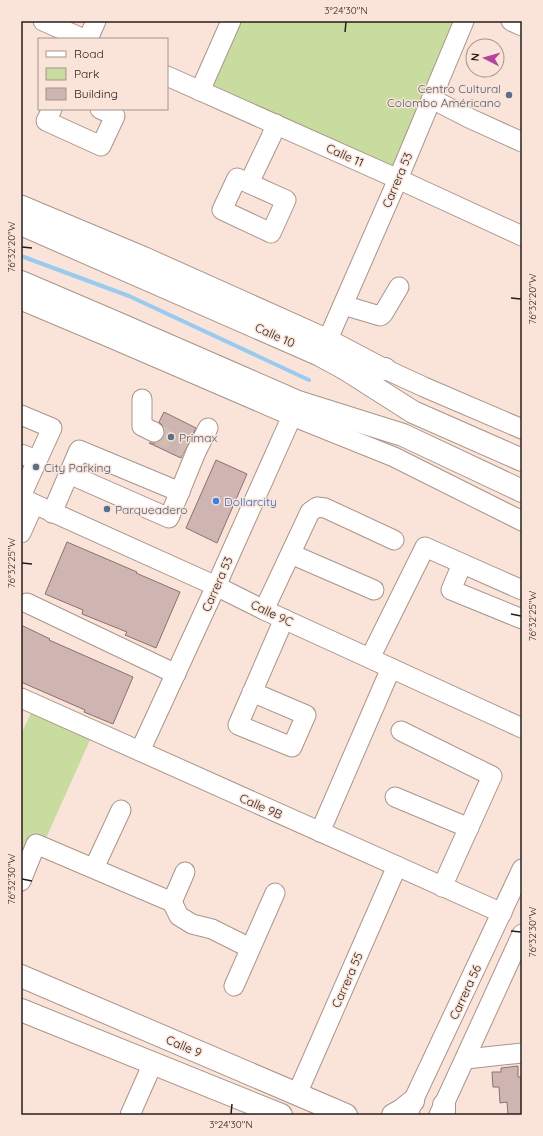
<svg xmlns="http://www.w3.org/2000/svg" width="543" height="1136" font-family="Quicksand,sans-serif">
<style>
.park{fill:#c9dc9f}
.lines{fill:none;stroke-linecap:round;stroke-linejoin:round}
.stream{stroke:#99cbf1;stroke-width:4}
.building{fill:#cfb5b2;stroke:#89726f}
.minor-tunnel{stroke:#d0bcb2;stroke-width:19;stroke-dasharray:19 10;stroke-linecap:butt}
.minor-casing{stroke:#aa958a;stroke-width:21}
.major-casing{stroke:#aa958a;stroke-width:24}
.minor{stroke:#fff;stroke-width:19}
.major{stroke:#fff;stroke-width:22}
.ticks{fill:none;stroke:#271e1a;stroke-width:1.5}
.service-dot{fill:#5c6f8a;stroke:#fae3d8;stroke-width:1.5}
.shop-dot{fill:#3f7fe0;stroke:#fae3d8;stroke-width:1.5}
.labels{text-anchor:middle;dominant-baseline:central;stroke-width:3;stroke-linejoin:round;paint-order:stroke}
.service-label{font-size:12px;fill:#4e5e75;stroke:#fae3d8;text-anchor:start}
.street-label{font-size:12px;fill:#271e1a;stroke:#fae3d8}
.shop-label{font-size:12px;fill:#366cbe;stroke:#fae3d8;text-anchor:start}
.neatline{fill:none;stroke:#271e1a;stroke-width:1.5}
.ticks-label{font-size:10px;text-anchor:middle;fill:#271e1a}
</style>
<rect width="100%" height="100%" fill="#fae3d8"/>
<g class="park">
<polygon points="231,21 464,21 398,179 200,91"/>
<polygon points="35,705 94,731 47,836 36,844 21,881 21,734"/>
</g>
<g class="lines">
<polyline class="stream" points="21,256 129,296 309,380"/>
</g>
<g class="building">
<polygon points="164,412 196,428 181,458 149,443 155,443 160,441 164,437 165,431 163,426 159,422"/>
<polygon points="216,460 247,474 217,543 186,528"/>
<polygon points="67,542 137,572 136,573 180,592 156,648 125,635 127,632 82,614 83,610 45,594"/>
<polygon points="21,625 50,639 49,640 133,677 113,724 84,712 85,710 21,682"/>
<polygon points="518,1066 518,1077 522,1077 522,1115 508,1115 507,1102 500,1103 499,1087 493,1087 492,1072 501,1072 501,1068"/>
</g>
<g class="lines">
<polyline class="minor-tunnel" points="154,432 186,448"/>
<g class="minor-casing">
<g id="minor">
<polyline points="43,21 84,39"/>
<polyline points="511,21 522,26"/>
<polyline points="88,39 96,21"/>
<polyline points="167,76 398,179 522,236"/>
<polyline points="200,91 231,21"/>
<polyline points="432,99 469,118 522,142"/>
<polyline points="52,109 46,121 101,146 115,116 100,109"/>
<polygon points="237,178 286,200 271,233 222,210"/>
<polyline points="249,183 271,137 276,124"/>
<polyline points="21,205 145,257 328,339 385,369 424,387 522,429"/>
<polyline points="21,300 111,338 292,416 394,457 522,521"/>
<polyline points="343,305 380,316 383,314 399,287"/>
<polyline points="328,339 398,179 464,21"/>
<polyline points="142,399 142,426 154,432"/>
<polyline points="21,415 52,428 21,496"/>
<polyline points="21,454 37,460"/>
<polyline points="69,474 169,518 196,452 208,428"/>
<polyline points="21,498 216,586 264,610 522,728"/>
<polyline points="52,513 79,450 180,492"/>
<polyline points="21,533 34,504"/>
<polyline points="291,554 374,590"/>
<polyline points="462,564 451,590 522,619"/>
<polyline points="27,603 176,674"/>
<polyline points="264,610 310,512 317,507 325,508 394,540"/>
<polyline points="370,658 425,547 522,590"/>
<polyline points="252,692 306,715 292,747 238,725 284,619"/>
<polyline points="21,698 502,913"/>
<polyline points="401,731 492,776 442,887"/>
<polyline points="140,751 216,586 292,416"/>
<polyline points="395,797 469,828"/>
<polyline points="320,832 391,668"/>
<polyline points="94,868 121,810"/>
<polyline points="21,881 36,844 172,902 179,916 192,924 212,929 250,948"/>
<polyline points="172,902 185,872"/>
<polyline points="234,986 275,893"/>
<polyline points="466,1059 522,1053"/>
<polyline points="297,1094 397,866"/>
<polyline points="408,1114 413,1101 522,869"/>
<polyline points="130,1115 153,1063"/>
<polyline points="439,1115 522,934"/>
</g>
</g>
<g class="major-casing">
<g id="major">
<polyline points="21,224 320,355 344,368 413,412 522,460"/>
<polyline points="21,282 117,323 298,402 403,435 522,491"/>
<polyline points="328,339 344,368 385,369"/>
<polyline points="21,976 346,1115"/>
<polyline points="21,1010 281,1115"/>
<polyline points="393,1115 402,1110 413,1101"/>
<polyline points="444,1115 444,1105"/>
</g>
</g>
<use href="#minor" class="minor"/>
<use href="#major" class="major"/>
</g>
<path class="ticks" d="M345 32 346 22M22 247 32 248M511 298 521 299M22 563 32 564M511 614 521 616M22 879 32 881M511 931 521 932M231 1114 232 1104"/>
<g class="service-dot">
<circle cx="509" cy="95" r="4"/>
<circle cx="171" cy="437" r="4"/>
<circle cx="36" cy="467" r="4"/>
<circle cx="107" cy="509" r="4"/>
</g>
<circle class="shop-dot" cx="216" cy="501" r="4"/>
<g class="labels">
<g class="service-label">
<text x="501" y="88" text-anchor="end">Centro Cultural<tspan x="501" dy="14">Colombo Américano</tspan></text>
<text x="179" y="437">Primax</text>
<text x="44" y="467">City Parking</text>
<text x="115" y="509">Parqueadero</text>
</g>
<g class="street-label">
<text transform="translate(345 155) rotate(24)">Calle 11</text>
<text transform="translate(397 180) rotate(-67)">Carrera 53</text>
<text transform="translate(275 335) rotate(24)">Calle 10</text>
<text transform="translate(217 584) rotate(-66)">Carrera 53</text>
<text transform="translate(272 613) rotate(25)">Calle 9C</text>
<text transform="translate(261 806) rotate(24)">Calle 9B</text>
<text transform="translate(347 980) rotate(-66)">Carrera 55</text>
<text transform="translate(465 992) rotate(-65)">Carrera 56</text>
<text transform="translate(184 1046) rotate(23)">Calle 9</text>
</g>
<g class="shop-label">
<text x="224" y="501">Dollarcity</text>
</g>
</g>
<rect width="543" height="1136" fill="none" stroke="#fae3d8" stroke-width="44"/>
<rect x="38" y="38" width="130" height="72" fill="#fae3d8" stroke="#a6948c"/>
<rect x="46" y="51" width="20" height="6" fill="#ffffff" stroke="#a6948c"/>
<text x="74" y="58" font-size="12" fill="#271e1a">Road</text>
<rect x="46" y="68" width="20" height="12" fill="#c9dc9f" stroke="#a6948c"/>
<text x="74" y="78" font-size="12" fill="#271e1a">Park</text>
<rect x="46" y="88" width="20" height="12" fill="#cfb5b2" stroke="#a6948c"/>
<text x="74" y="98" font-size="12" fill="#271e1a">Building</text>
<g transform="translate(485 58) rotate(276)"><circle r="19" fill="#fae3d8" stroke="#a6948c"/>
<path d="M0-3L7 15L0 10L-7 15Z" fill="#b6439c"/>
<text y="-6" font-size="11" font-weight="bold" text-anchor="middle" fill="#271e1a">N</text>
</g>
<rect x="22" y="22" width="499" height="1092" class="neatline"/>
<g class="ticks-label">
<text x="346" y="14">3°24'30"N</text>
<text transform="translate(11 247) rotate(-90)" y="4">76°32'20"W</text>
<text transform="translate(532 299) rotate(-90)" y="4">76°32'20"W</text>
<text transform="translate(11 563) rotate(-90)" y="4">76°32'25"W</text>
<text transform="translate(532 616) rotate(-90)" y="4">76°32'25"W</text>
<text transform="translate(11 879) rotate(-90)" y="4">76°32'30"W</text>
<text transform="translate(532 932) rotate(-90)" y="4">76°32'30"W</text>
<text x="231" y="1128">3°24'30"N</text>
</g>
</svg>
